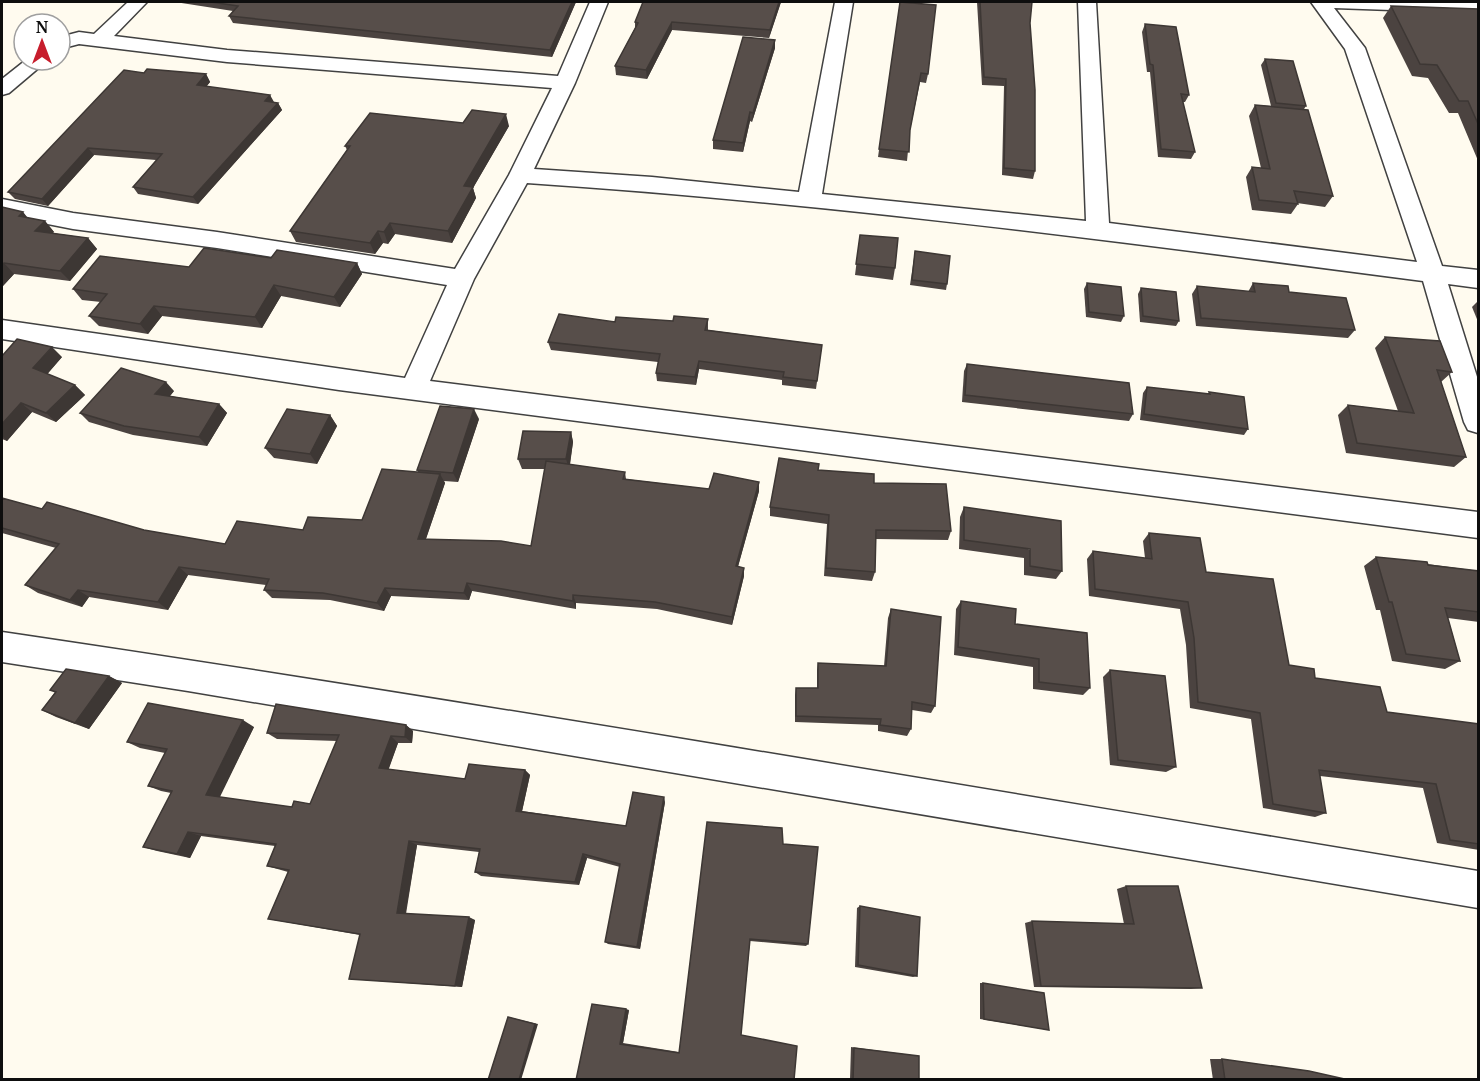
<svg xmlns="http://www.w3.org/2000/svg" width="1480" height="1081" font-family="'Noto Serif',serif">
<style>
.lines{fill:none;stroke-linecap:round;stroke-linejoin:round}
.street-casing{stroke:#414141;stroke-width:3}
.street{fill:#fff;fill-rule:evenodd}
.wall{fill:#4b4340}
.shaded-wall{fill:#3d3734}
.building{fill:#574e4a;stroke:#3d3734;stroke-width:1.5}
</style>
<rect width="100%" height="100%" fill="#fffbef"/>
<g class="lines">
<g class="street-casing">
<g id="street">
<path d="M128 2H147L114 36 227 50 558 76 590 2H608L575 83 534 169 652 177 799 192 835 2H853L822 194 1086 221 1078 2H1096L1109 223 1417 262 1345 49 1311 2H1478V13L1334 8 1365 48 1442 266 1478 270V288L1448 284 1478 380V433L1468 430 1464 422 1423 281C1125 242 827 203 527 183L474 279 430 381 1478 512V538L339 390 2 339V320L405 378 447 285 217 248 73 229 2 215V199L73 213 217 232 455 269 509 175 552 88 227 62 79 44 60 49V37L79 32 94 34Z"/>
<polygon points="26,60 48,60 9,93 2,95 2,79"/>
<path d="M2 632C495 705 986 790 1478 871V908L188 691 2 662Z"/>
</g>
</g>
<use href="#street" class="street"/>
</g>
<g class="wall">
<polygon points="175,2 576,2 552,57 233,23 229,16 233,11"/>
<polygon points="781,2 769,38 672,30 647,79 616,75 615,66 635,28 635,22"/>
<polygon points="900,2 928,74 926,83 920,82 910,130 907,161 878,157"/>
<polygon points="977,2 1032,2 1030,23 1035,171 1033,179 1002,175 1004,86 982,85"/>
<polygon points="1391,6 1479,9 1479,163 1458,113 1449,113 1428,78 1412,76 1383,18"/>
<polygon points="1145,24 1189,95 1185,102 1183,102 1195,152 1191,159 1158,157 1150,72 1147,72 1142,32"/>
<polygon points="775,40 775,48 752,122 750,121 743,152 713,149 713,140"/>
<polygon points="1265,59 1306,106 1304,109 1333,196 1325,207 1297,203 1298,204 1291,214 1252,210 1246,177 1252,167 1261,168 1249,116 1255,105 1271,106 1261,65"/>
<polygon points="144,73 206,74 210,82 206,87 270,95 273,102 278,103 282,110 198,204 138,194 133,187 156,160 94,155 48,206 15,199 8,192"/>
<polygon points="463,123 509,126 473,188 476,198 452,243 395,234 388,244 383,243 375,254 296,242 290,231 347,150 345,146"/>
<polygon points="2,207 23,212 27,218 45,221 54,232 52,233 88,238 97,249 70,281 14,274 2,287"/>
<polygon points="860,235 895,268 893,280 855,275"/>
<polygon points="915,251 947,284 946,290 910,285"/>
<polygon points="271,258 357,263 362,274 340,307 281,296 262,328 162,316 148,334 99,326 89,316 101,302 82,300 73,289 189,267"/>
<polygon points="1087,283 1124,316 1121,322 1086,317 1084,289"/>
<polygon points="1253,283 1289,292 1355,330 1348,338 1196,326 1192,294 1197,286 1248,292"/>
<polygon points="1141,288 1179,321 1176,326 1140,322 1138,294"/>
<polygon points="1479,300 1479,324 1472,307"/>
<polygon points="708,319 708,330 822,345 816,389 782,385 782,380 699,369 696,385 657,381 656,373 658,362 551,350 548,342 615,322 673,321"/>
<polygon points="1385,337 1452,372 1441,382 1466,457 1454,467 1346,453 1338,415 1348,405 1398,411 1375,348"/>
<polygon points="2,356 62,357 47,374 75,385 85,395 56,422 32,412 7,441 2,439"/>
<polygon points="967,364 1133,414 1129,421 962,402 964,371"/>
<polygon points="1147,387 1208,394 1209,392 1248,429 1244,435 1140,420 1143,393"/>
<polygon points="174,391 170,396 219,404 227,413 207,446 133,435 89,422 80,413"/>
<polygon points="330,415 337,426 317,464 274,458 265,448"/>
<polygon points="479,419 458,482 444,481 445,483 426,539 531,546 545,469 522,469 518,459 571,432 573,442 570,465 625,472 626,479 709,489 759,491 738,566 744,576 732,625 657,609 576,603 576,609 472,591 469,600 391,596 384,611 330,600 272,598 264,590 266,585 188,575 168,610 89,597 82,607 38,593 25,585 56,548 2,533 2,498 42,509 144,530 225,544 362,520 418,472 417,470"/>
<polygon points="818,470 874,483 951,531 948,540 875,539 875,572 872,581 824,576 827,524 770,516 770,507"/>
<polygon points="964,507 1062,571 1056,579 1024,575 1024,558 959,549 960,517"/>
<polygon points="1149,533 1206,572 1289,665 1387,712 1479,724 1479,850 1437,843 1423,788 1320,776 1326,813 1315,817 1263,808 1251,719 1190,708 1186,645 1180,609 1089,596 1087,559 1093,551 1145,558 1143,541"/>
<polygon points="1376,557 1479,571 1479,622 1448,618 1460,661 1445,669 1392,661 1380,610 1376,610 1364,566"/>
<polygon points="961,601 1090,688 1083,695 1033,689 1033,667 954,655 956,609"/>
<polygon points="891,609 935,706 931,713 912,710 911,729 907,736 878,731 878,725 795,722 795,695 796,688 817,688 817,670 818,663 884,666 888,618"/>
<polygon points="1110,670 1176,767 1166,772 1110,765 1103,677"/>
<polygon points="109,676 122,683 89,729 56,717 42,710 55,692 50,690"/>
<polygon points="406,725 413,731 412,743 398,743 388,770 465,779 525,770 530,775 522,811 626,826 665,802 640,949 608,944 605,942 620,867 587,858 579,885 481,876 475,872 479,852 417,845 406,914 475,920 462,987 349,979 360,935 268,919 288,872 267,866 275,846 201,836 190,858 157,851 143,847 171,793 161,791 148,786 165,753 140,748 127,742 254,727 219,797 292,807 310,804 337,741 277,739 267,733"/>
<polygon points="783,844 808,944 806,946 750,941 741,1035 797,1046 576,1080 629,1010 623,1043 679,1052"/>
<polygon points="1126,886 1202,988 1191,989 1034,987 1025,923 1032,921 1124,924 1117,889"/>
<polygon points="860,906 917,976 913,977 855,967 857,908"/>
<polygon points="980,983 983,983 1049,1030 980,1019"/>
<polygon points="851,1047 919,1056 919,1080 850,1080"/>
<polygon points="1210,1059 1222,1059 1349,1080 1213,1080"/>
</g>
<g class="shaded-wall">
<polygon points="572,2 576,2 552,57 550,50"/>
<polygon points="779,2 781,2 769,38 770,30"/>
<polygon points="672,22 672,30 647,79 646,70"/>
<polygon points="775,40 775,48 752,122 753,113"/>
<polygon points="206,74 210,82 201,93 197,85"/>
<polygon points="270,95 274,102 265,101"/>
<polygon points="278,103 282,110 198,204 193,197"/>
<polygon points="750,112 750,121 743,152 743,143"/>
<polygon points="506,114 509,126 473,188 476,198 452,243 448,231 464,186"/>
<polygon points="88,148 94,155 48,206 42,199"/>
<polygon points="23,212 32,223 19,216"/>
<polygon points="45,221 54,232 44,242 35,231"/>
<polygon points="390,223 395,234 388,244 384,232"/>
<polygon points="378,231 383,243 375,254 370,243"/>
<polygon points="88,238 97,249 70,281 60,271"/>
<polygon points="4,263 14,274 2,287 2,265"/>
<polygon points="357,263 362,274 340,307 334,297"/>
<polygon points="274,285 281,296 262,328 255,317"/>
<polygon points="154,306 162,316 148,334 140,324"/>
<polygon points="52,347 62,357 44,378 33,368"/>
<polygon points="699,361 699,369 696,385 695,377"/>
<polygon points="166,382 174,391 164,403 155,394"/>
<polygon points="75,385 85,395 56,422 46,413"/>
<polygon points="21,403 32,412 7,441 2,436 2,424"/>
<polygon points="219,404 227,413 207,446 199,437"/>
<polygon points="474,409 479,419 458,482 453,473"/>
<polygon points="330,415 337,426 317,464 310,454"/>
<polygon points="571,432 573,442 569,469 566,459"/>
<polygon points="440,474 445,483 423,547 418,539"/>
<polygon points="759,482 759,491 736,574 736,566"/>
<polygon points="179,567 188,575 168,610 158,602"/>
<polygon points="744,568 744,576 732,625 732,617"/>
<polygon points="467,583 472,591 469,600 464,593"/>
<polygon points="385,588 391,596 384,611 377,603"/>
<polygon points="78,590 89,597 82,607 70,600"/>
<polygon points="573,595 576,603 576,609 573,601"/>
<polygon points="109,676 122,683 89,729 75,723"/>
<polygon points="243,720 254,727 218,801 206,795"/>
<polygon points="406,725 413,731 412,743 405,737"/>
<polygon points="391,736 398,743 387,774 379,768"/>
<polygon points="525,770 530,775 521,816 516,811"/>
<polygon points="664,797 665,802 640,949 637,947"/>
<polygon points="188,832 201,836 190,858 177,854"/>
<polygon points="409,841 417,845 405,916 397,913"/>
<polygon points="583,854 587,858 579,885 575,882"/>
<polygon points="469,917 475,920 462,987 455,986"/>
<polygon points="626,1009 629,1010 623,1043 620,1044"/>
<polygon points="508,1017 538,1024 521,1080 519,1080"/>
</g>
<g class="building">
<polygon points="211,2 572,2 550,50 229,16 238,6"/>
<polygon points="643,2 779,2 770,30 672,22 646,70 615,66 638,23 635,22"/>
<polygon points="900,2 936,5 928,74 921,73 910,130 909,152 879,149"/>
<polygon points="980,2 1032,2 1030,23 1035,90 1035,171 1004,168 1006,79 984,77"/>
<polygon points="1391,6 1479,9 1479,126 1468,101 1459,101 1437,65 1420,64"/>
<polygon points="1145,24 1176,27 1189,95 1181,94 1195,152 1161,149 1153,65 1150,64"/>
<polygon points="743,37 775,40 753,113 750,112 743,143 713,140"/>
<polygon points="1265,59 1293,61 1306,106 1276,103"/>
<polygon points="147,69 206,74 197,85 270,95 265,101 278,103 193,197 133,187 162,154 88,148 42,199 8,192 124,70 144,73"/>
<polygon points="1255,105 1308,110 1333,196 1294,191 1298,204 1259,200 1252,167 1270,169"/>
<polygon points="472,110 506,114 464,186 473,187 448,231 390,223 384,232 378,231 370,243 290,231 350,146 345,146 370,113 463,123"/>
<polygon points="2,207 23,212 19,216 45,221 35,231 88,238 60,271 4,263 2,265"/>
<polygon points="860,235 898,238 895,268 856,264"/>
<polygon points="204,248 271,258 277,250 357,263 334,297 274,285 255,317 154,306 140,324 89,316 107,294 73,289 100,256 189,267"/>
<polygon points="915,251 950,256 947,284 912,280"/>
<polygon points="1087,283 1121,287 1124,316 1089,312"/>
<polygon points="1253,283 1288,286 1289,292 1346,298 1355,330 1201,318 1197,286 1255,292"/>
<polygon points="1141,288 1176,292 1179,321 1143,316"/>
<polygon points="559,314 615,322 616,317 673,321 674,316 708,319 705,330 822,345 817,381 783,377 784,372 699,361 695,377 656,373 660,354 548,342"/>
<polygon points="1385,337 1440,341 1452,372 1437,370 1466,457 1357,443 1348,405 1414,413"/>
<polygon points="17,339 52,347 33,368 75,385 46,413 21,403 2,424 2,356"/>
<polygon points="967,364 1129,383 1133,414 965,395"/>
<polygon points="121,368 166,382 155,394 219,404 199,437 124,426 80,413"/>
<polygon points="1147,387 1210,394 1209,392 1244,397 1248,429 1144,414"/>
<polygon points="440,406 474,409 453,473 417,470"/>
<polygon points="287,409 330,415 310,454 265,448"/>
<polygon points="523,431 571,432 566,459 518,459"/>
<polygon points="779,458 819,464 818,470 874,474 874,483 946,484 951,531 876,530 875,572 826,568 829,515 770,507"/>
<polygon points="546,461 625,472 623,479 709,489 714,473 759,482 736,566 744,568 732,617 655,602 573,595 573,601 467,583 464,593 385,588 377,603 323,593 264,590 269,579 179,567 158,602 78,590 70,600 25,585 59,544 2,528 2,498 42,509 47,502 144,530 225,544 237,521 303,530 308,517 362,520 382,469 440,474 418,539 501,541 531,546"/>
<polygon points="964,507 1061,521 1062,571 1030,566 1030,549 964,540"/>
<polygon points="1149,533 1200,538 1206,572 1273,579 1289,665 1314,669 1315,678 1380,687 1387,712 1479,724 1479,844 1450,840 1436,784 1319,770 1326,813 1273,804 1260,713 1198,702 1194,638 1188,602 1095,589 1093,551 1152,559"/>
<polygon points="1376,557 1427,562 1428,565 1479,571 1479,612 1445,608 1460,661 1406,654 1392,602 1389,602"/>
<polygon points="961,601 1016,609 1015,624 1087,633 1090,688 1039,682 1039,659 958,647"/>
<polygon points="891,609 941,617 935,706 912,702 911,729 880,725 881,719 796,716 796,688 818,688 818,663 886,666"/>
<polygon points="66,669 109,676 75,723 42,710 56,692 50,690"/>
<polygon points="1110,670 1165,676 1176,767 1118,760"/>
<polygon points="148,703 243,720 206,795 292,807 294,801 310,804 339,735 267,733 276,704 406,725 405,737 391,736 379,768 465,779 469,764 525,770 516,811 626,826 633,792 664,797 637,947 605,942 620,864 583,854 575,882 475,872 480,849 409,841 397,913 469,917 455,986 349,979 360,934 268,919 289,870 267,866 276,844 188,832 177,854 143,847 172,791 148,786 167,749 127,742"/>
<polygon points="707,822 782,828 783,844 818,847 808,944 750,939 741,1035 797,1046 794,1080 576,1080 592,1004 626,1009 620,1044 679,1053"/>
<polygon points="1126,886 1178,886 1202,988 1041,986 1032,921 1134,924"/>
<polygon points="860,906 920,917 917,976 858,965"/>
<polygon points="983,983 1044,993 1049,1030 984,1019"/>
<polygon points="508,1017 535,1024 519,1080 488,1080"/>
<polygon points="854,1048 919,1056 919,1080 853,1080"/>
<polygon points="1222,1059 1309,1071 1349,1080 1225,1080"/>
</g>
<rect width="1480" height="1081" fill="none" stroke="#0e0e0e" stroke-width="6"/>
<g transform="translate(42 42)"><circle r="28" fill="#ffffff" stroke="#9f9f9f" stroke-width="1.5"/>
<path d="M0-4.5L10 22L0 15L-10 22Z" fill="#c71d2c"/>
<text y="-9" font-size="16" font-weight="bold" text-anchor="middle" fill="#0e0e0e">N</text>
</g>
</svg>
